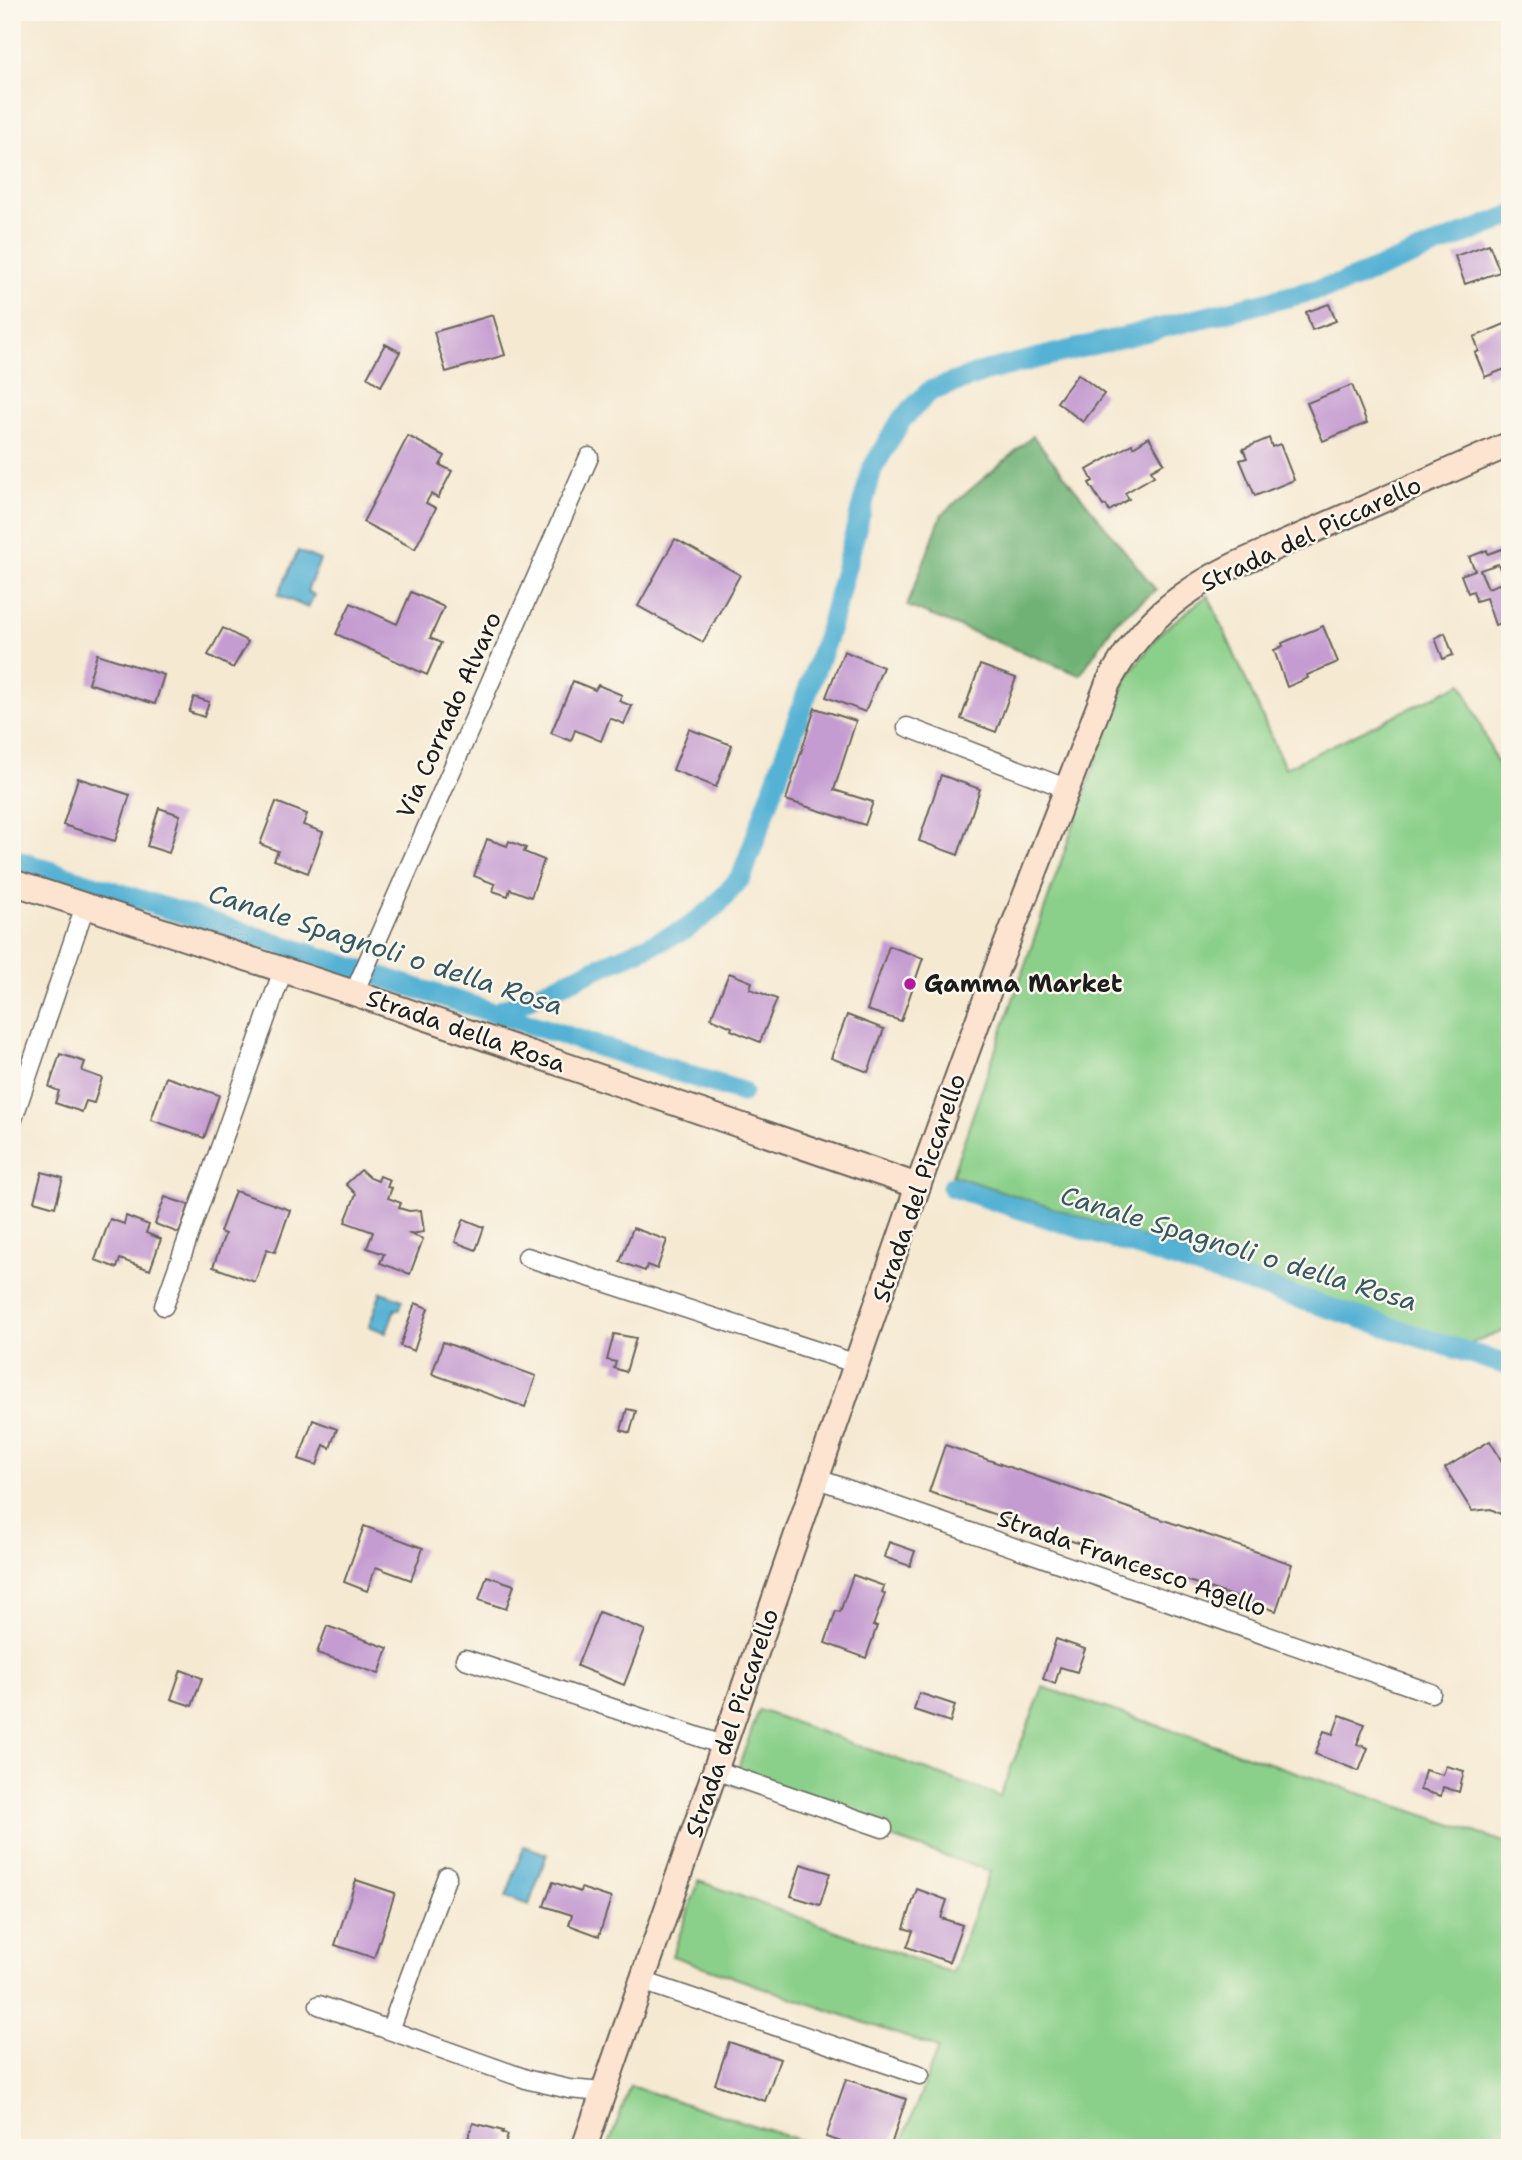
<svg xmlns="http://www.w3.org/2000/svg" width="1522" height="2160" font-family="'Shantell Sans',sans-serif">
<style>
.green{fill:#8bd08a;stroke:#547653;stroke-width:2}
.forest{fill:#70b276;stroke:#466749;stroke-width:2}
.water{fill:#56b2d4;stroke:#396778;stroke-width:2}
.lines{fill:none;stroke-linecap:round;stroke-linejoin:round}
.canal{stroke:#56b2d4;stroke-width:21}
.building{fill:#c59cd1;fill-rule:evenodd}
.street-casing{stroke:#68645c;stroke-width:21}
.secondary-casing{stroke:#68645c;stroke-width:28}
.street{stroke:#fff;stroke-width:18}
.secondary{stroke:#fde4d0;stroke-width:24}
.poi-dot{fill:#b5179e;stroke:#fbf7ec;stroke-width:2.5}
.labels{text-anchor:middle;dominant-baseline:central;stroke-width:5;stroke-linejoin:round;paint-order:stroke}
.street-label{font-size:24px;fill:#1c1c1c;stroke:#fbf7ec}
.poi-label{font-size:24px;font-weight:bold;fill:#1c1c1c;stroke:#fbf7ec;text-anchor:start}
.water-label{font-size:26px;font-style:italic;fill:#335866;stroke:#fbf7ec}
</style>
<rect width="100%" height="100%" fill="#fbf7ec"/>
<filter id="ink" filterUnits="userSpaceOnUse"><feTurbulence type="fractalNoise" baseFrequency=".0143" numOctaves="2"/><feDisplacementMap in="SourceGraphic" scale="14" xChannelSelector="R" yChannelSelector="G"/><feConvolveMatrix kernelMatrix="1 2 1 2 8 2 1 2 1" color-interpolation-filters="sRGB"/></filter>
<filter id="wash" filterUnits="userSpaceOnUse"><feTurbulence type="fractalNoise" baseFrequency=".00686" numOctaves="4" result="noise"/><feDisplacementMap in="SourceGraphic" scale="28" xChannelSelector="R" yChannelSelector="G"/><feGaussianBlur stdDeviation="1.57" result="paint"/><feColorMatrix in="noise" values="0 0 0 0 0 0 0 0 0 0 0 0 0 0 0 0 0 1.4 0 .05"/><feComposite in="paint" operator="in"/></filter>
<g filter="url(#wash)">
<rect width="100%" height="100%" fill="#f5e9d2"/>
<g class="green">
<polygon points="1208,595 1285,768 1462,683 1502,775 1510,773 1510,1329 1469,1344 952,1175 1107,729 1127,677 1161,632"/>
<polygon points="1043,1687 1510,1844 1510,2148 900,2148 938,2048 672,1956 699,1881 952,1973 990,1871 732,1785 759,1710 1000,1796"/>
<polygon points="630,2086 824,2148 608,2148"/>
</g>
<polygon class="forest" points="1033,436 1156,590 1116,622 1080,675 907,606 942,514"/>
<g class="water">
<polygon points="298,551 320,560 307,591 314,595 308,608 278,595"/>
<polygon points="381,1292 403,1300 399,1310 395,1309 386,1333 369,1326"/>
<polygon points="524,1846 547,1854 529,1905 506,1897"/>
</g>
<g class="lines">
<g class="canal">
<polyline points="12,859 742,1092"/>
<polyline points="495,1013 685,930 714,908 742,876 829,631 872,469 902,419 930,391 986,371 1340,284 1510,216"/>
<polyline points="952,1187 1504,1364 1510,1362"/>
</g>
</g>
<g id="blocks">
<g class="building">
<polygon points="1489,244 1500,272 1465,284 1455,256"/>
<polygon points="1329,304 1336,321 1312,330 1306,312"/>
<polygon points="493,315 505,355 446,372 434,332"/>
<polygon points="1507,323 1510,328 1510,367 1485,377 1475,353 1479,351 1474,337"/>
<polygon points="385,344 400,352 381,386 367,377"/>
<polygon points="1078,374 1104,394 1083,422 1057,402"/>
<polygon points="1352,385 1367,423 1323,441 1307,403"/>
<polygon points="408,436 445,456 440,465 452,471 438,498 431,494 426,503 436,508 415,549 363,522"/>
<polygon points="1149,437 1164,463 1151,470 1154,476 1125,493 1129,499 1109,511 1106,505 1103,506 1089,483 1093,481 1087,470 1132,444 1133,447"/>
<polygon points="1269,438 1272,447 1280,444 1294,480 1255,496 1240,460 1247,458 1243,449"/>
<polygon points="675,539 740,575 703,642 638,606"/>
<path d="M1510 546V620L1495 625 1486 598 1476 601 1473 591 1468 593 1461 575 1475 570 1469 557 1487 550 1488 554ZM1498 564 1505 582 1488 588 1480 570Z"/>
<polygon points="411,592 444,607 430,638 441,643 427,675 336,634 351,603 397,624"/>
<polygon points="1323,626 1338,662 1307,675 1308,678 1287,687 1274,650 1283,646 1282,643"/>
<polygon points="223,628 248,642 233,668 208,655"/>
<polygon points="1445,633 1453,655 1443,659 1435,638"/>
<polygon points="844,651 883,667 865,712 826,697"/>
<polygon points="97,654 164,675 155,704 88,683"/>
<polygon points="980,665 1016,678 996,732 961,719"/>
<polygon points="573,681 595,690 598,685 622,695 619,701 632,706 624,724 610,718 601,741 575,730 571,741 551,733"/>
<polygon points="194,697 209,702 204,717 189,712"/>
<polygon points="815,708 856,721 834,790 873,802 865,825 786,800"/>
<polygon points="689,729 732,745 716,787 673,770"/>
<polygon points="941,775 980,789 958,855 919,841"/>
<polygon points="78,778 130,795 115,841 63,825"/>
<polygon points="276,802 307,814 303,825 323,832 308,873 274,860 278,851 260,844"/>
<polygon points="159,808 180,815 169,853 147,846"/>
<polygon points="487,839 507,846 509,841 526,848 524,852 544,860 531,897 510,889 508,896 493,891 495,884 474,876"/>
<polygon points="889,946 923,958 901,1021 867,1010"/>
<polygon points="729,973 752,982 750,989 777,999 760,1042 731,1030 732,1027 711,1018"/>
<polygon points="847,1015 884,1029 868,1072 831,1058"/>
<polygon points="60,1054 85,1062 82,1071 102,1078 94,1103 86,1101 82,1112 55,1103 59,1091 49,1087"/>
<polygon points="166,1077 219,1095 204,1138 151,1120"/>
<polygon points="361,1170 370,1178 378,1181 380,1176 390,1180 387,1187 392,1188 388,1198 401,1203 399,1208 409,1211 421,1210 424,1232 410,1234 423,1239 410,1274 380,1263 384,1254 367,1248 373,1232 345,1222 356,1194 346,1184"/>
<polygon points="42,1172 63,1178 55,1207 34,1201"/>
<polygon points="235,1191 290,1210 275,1252 267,1249 255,1282 213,1267 225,1234 220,1232"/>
<polygon points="165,1197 189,1205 179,1233 155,1224"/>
<polygon points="126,1216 149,1225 146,1233 161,1239 150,1270 120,1259 117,1268 95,1260 110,1219 124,1224"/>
<polygon points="464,1219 484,1227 476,1250 455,1242"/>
<polygon points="633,1228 667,1240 657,1269 647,1265 645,1271 620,1262"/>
<polygon points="415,1303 428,1308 414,1351 400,1346"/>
<polygon points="614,1334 636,1338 626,1372 614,1368 616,1362 607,1360"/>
<polygon points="443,1342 536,1376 525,1407 432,1374"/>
<polygon points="627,1409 636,1411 630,1433 621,1430"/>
<polygon points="313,1420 337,1429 330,1448 324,1445 317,1465 299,1459"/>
<polygon points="1490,1441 1510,1475 1510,1519 1491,1509 1472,1511 1445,1468"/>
<polygon points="945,1445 1292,1564 1276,1611 929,1492"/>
<polygon points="364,1526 423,1548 411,1580 376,1567 367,1591 344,1582"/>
<polygon points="889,1542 915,1551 910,1566 884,1557"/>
<polygon points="853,1575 884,1586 882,1592 885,1594 873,1626 877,1626 866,1658 825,1643 836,1611 840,1612"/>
<polygon points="487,1576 514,1585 506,1609 479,1600"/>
<polygon points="599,1612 645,1630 624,1685 577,1666"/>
<polygon points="327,1626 388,1648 379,1674 317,1653"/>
<polygon points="1056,1639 1085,1649 1077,1672 1060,1667 1055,1684 1043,1679"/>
<polygon points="181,1670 202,1678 192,1706 171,1699"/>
<polygon points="919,1693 955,1705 950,1722 914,1710"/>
<polygon points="1340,1715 1365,1724 1357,1744 1368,1748 1359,1771 1315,1754 1324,1731 1333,1734"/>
<polygon points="1446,1766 1464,1771 1459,1792 1443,1787 1441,1796 1420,1790 1425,1770 1443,1775"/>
<polygon points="801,1864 830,1873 820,1905 791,1896"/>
<polygon points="356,1880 395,1893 374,1958 335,1945"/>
<polygon points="553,1882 580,1892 581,1888 611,1898 599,1936 569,1925 572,1915 544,1906"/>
<polygon points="917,1889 947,1900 941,1918 962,1925 949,1962 907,1947 913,1931 904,1928"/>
<polygon points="729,2042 780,2059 765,2101 715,2084"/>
<polygon points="846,2079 906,2099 890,2148 859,2148 826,2137"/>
<polygon points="473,2123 503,2131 502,2133 508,2135 504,2148 465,2148"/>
</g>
</g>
</g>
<g filter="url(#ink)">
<use href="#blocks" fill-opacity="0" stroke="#68645c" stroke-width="2"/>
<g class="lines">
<g class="street-casing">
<g id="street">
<polyline points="907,727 1068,789"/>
<polyline points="354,993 589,457"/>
<polyline points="12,1122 85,906"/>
<polyline points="527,1257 857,1364"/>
<polyline points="164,1306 283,970"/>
<polyline points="818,1479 1431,1693"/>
<polyline points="465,1659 723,1745"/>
<polyline points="715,1770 883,1828"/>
<polyline points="642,1981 920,2075"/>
<polyline points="319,2005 529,2080 569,2089 603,2092"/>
<polyline points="390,2030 447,1876"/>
</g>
</g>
<g class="secondary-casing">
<g id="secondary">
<polyline points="12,882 354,993 918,1186"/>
<path d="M584 2148 918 1186 996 971 1108 683C1139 626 1177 593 1235 565L1510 444"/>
</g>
</g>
<use href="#street" class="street"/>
<use href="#secondary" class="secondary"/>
</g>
</g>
<circle class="poi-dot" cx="910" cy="984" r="7"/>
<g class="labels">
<g class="street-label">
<text transform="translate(1311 534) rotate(-25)">Strada del Piccarello</text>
<text transform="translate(449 715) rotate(-66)">Via Corrado Alvaro</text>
<text transform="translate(466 1031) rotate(19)">Strada della Rosa</text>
<text transform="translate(919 1188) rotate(-71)">Strada del Piccarello</text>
<text transform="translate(1132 1563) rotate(19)">Strada Francesco Agello</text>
<text transform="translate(732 1723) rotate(-71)">Strada del Piccarello</text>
</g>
<g class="poi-label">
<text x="924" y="984">Gamma Market</text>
</g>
<g class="water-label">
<text transform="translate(386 949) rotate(18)">Canale Spagnoli o della Rosa</text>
<text transform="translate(1239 1248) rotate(17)">Canale Spagnoli o della Rosa</text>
</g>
</g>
<rect width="1522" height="2160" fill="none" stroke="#fbf7ec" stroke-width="42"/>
</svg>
